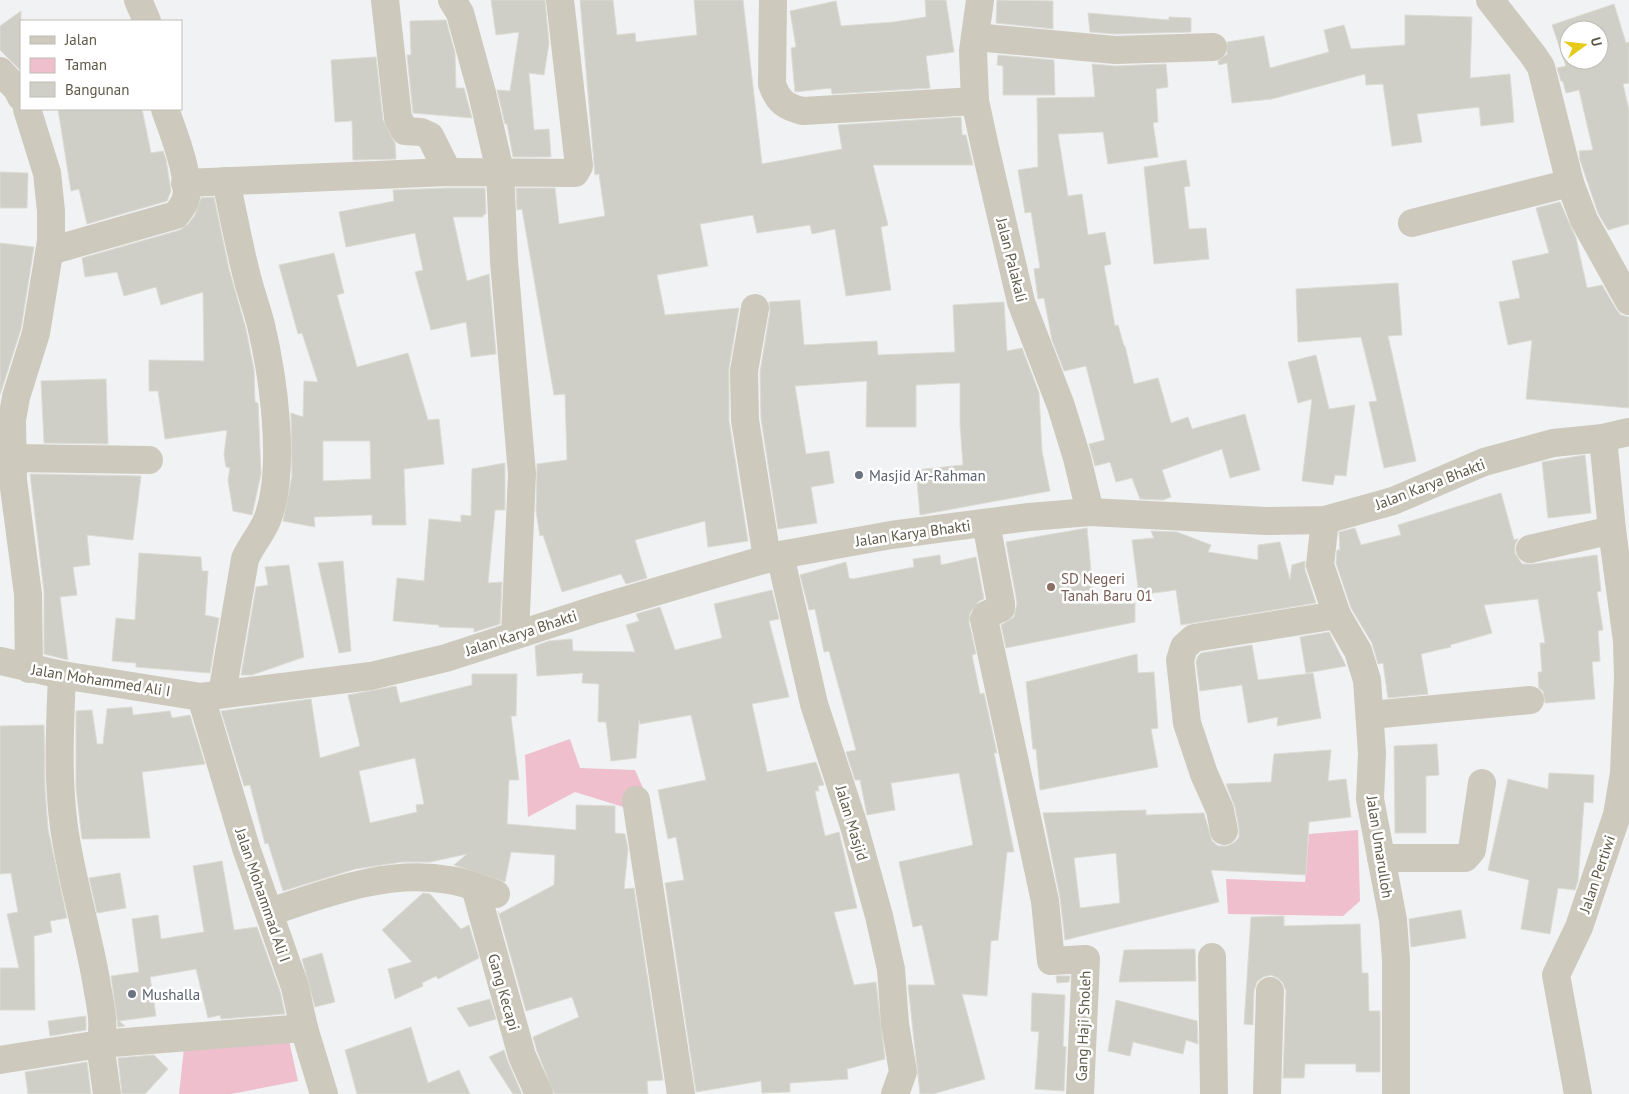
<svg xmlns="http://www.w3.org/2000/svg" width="1629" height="1094" font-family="'PT Sans',sans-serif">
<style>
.green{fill:#f0bfce}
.building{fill:#cfcfc7;stroke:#dcdcd4;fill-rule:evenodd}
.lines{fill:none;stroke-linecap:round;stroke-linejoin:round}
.minor{stroke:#cdc9bc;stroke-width:28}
.worship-dot{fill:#6b7280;stroke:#fff;stroke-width:2}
.education-dot{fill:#8d6e63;stroke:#fff;stroke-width:2}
.labels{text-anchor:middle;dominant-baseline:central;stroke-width:5;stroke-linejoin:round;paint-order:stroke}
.street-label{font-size:15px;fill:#5e5948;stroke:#fff}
.worship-label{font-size:15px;fill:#5b616d;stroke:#fff;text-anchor:start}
.education-label{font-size:15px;fill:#785e54;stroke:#fff;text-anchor:start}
</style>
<rect width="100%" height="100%" fill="#f0f2f3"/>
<g class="green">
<polygon points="570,739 580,768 635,770 651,806 633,810 575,792 528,817 525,755"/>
<polygon points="1358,830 1360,901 1343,916 1228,914 1226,879 1305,882 1309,834"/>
<polygon points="288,1036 298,1081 231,1094 179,1094 184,1048"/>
</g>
<g class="building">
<polygon points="491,0 545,0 549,43 544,75 529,73 534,130 549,129 551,157 513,157 507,124 505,124 497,90 510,91 519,32 496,35"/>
<polygon points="580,0 613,0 617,35 635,33 636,42 697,35 694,0 743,0 762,164 842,149 838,125 961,117 962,135 966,135 973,165 873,165 888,225 881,227 891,290 846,296 835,229 812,234 810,225 757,233 753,215 700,224 708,266 657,275 665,315 739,308 729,368 729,420 748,541 708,547 705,521 635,540 647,578 626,584 621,574 562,592 543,535 540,536 536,511 537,464 567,460 565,394 554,395 522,209 517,210 516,188 555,188 559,224 605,216 599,174 595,175"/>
<polygon points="925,0 946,0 954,52 926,56 930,88 832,94 831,88 795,92 791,48 796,47 790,11 836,1 841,26 894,22 926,17"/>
<polygon points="997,0 1053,1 1053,29 996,23"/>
<path d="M1614 4 1626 43 1629 42V83L1623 84 1629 110V224L1608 230 1598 213 1580 160 1579 151 1593 150 1579 90 1566 93 1563 82 1561 81 1557 68 1566 66 1552 25ZM1569 30H1599V60H1569Z"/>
<polygon points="21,11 21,71 0,50 0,26"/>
<polygon points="1088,13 1169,20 1169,17 1191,18 1191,32 1115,34 1090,32"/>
<polygon points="1405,15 1472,17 1470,78 1510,74 1514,122 1481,126 1479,107 1417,114 1422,142 1392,146 1383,84 1366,85 1365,74 1272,99 1232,103 1227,63 1219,65 1218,61 1227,54 1227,42 1264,36 1270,68 1329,52 1324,30 1344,25 1351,49 1405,45"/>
<polygon points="446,20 455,53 456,88 464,88 472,118 413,113 407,55 411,55 410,21"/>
<polygon points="998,55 1054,60 1055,95 1003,95 1003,66 997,65"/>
<polygon points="376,57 383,120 395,143 396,159 353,160 352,121 335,122 331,60"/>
<polygon points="1092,64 1115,66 1166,64 1168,87 1156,89 1158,122 1153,123 1158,157 1108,164 1103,132 1058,134 1068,196 1082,194 1088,235 1105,232 1111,264 1104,266 1115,326 1118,325 1124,346 1125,346 1134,384 1158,378 1171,423 1188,417 1192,429 1245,414 1260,470 1230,478 1222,449 1162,470 1171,497 1163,500 1140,499 1132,478 1116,482 1110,462 1095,466 1089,444 1105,440 1086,366 1064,371 1052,340 1044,298 1038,299 1034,269 1040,268 1031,212 1025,213 1018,170 1038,167 1037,98 1095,97"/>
<polygon points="58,109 142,109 151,153 163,151 166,159 171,191 167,201 87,224 79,189 71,191"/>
<polygon points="1186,160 1190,186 1184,187 1189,229 1206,228 1209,259 1154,264 1144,167"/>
<polygon points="0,172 28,173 27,208 0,208"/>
<polygon points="448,188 485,188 486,214 483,215 483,217 453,217 467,281 489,274 496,354 471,357 466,322 431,330 415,272 423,270 415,233 346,247 339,212 394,201 393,190"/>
<polygon points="214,197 229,269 246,329 254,370 255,402 258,403 261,474 252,515 233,511 228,480 230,468 226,467 224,455 227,430 165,439 158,391 149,391 149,360 204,361 203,292 161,305 156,287 124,296 117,272 85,277 82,258 180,230 188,224 195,215 201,198"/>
<polygon points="1560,202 1576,238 1587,288 1602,285 1616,309 1621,315 1629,317 1629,408 1526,399 1532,340 1508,345 1499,302 1520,298 1512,261 1549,253 1536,208"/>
<polygon points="0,243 34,247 21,329 0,395"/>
<path d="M334 253 344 293 337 295 357 367 408 353 428 420 439 419 444 464 404 469 406 525H372V515L314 517 315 527 283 521 292 476 291 413 303 417 304 381 318 382 302 333 298 334 279 265ZM323 441H370L371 479 323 481Z"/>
<polygon points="1398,283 1402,335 1388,336 1416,461 1384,468 1369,402 1377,401 1361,337 1298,342 1296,289"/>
<polygon points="800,300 804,345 877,341 878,355 955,352 953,305 1004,302 1007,351 1022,348 1039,393 1042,451 1050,491 920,515 916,470 963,465 960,424 960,383 916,385 916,427 866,427 867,381 795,386 806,454 829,451 834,483 811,487 817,523 778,529 761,419 760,372 770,311 769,302"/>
<polygon points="1316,355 1329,409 1355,405 1346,476 1335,475 1333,485 1302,481 1312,399 1298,403 1288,362"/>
<polygon points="106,379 108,444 44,443 41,381"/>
<polygon points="1585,455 1591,513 1548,518 1542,462"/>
<polygon points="505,463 505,510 495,510 488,583 502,582 500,624 474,632 474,628 439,627 439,625 393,621 397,578 424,581 429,519 461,522 461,515 471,516 472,469"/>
<polygon points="30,474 141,476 133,540 87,535 90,565 73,567 77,595 60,597 68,660 44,654 44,592"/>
<polygon points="1501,493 1514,540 1518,539 1515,545 1515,553 1522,564 1534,564 1597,555 1601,591 1597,592 1603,630 1598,631 1600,661 1592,662 1595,699 1545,703 1543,691 1539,688 1538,672 1542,672 1540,643 1545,643 1538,599 1484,605 1492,633 1450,645 1451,647 1421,654 1428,694 1388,698 1383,663 1378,664 1372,643 1351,608 1336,563 1337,550 1340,550 1339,532 1355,528 1361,545 1401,535 1398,525"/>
<polygon points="1087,528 1094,604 1135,603 1135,622 1006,648 1001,625 1014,617 1017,603 1006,542"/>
<polygon points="1151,531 1177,532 1211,545 1208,552 1258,560 1258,545 1280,542 1290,580 1292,565 1305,561 1305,570 1316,603 1181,625 1176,590 1139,595 1132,540 1154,538"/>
<polygon points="139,553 201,557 202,571 208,571 205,615 219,618 210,673 136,667 136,663 112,661 116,618 135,620"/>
<polygon points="940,555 941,565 976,557 984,599 979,601 970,613 969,622 976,654 972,655 980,694 984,693 997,753 994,753 1014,852 1007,852 998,940 991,941 987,996 962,994 985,1079 933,1094 920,1094 908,985 935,985 922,925 913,927 899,862 973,845 959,773 891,783 895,810 867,815 860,780 855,780 846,752 856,750 829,651 824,652 815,609 809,610 800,575 846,562 849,578 853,579 914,567 913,559"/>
<polygon points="343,561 351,651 339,653 318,563"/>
<polygon points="289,565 304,657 252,675 241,675 256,587 268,585 265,567"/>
<polygon points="772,590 779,619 769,621 789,697 752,704 767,772 816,762 824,785 818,786 819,791 815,791 825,836 839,832 857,908 834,912 854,985 876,982 885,1059 847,1069 848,1079 790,1083 790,1092 762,1093 761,1081 696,1092 665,883 684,880 676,837 668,839 658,790 706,780 691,715 640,724 639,720 636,758 611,761 606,722 598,722 599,684 582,683 583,673 537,676 535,646 549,641 572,639 573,651 635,652 626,625 639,621 636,614 660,607 675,650 722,638 714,604"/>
<polygon points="1329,632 1346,666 1306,673 1300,637"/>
<polygon points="1252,645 1258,680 1313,673 1321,718 1277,726 1278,717 1248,723 1242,685 1200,691 1196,662 1198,656 1201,653"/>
<polygon points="1137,654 1138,673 1154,672 1158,728 1151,729 1158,767 1040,790 1036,749 1033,749 1026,682"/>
<path d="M472 674H517L516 716H511L519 780H509L507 824 576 830V805L615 806V833L625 834 628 849 624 889 634 888 663 1080 647 1081 648 1094H554L537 1051 533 1037 579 1017 572 997 526 1011 498 911 499 914 554 885 555 855 511 852 505 882 454 865 467 854 430 862H402L355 869 283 891 268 843 265 844 250 785 244 786 221 711 311 699 320 758 360 746 348 695 396 686 400 703 472 685ZM415 758 424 804 416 805 417 812 370 823 359 771Z"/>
<polygon points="132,707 133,715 170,711 172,718 190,715 205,764 142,772 150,838 82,839 76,788 76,711 92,710 97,744 103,744 107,709"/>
<polygon points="44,725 45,789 48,829 67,918 50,921 52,932 34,936 35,1010 0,1010 0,968 19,968 7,914 18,912 11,873 0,874 0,726"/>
<polygon points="1437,744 1439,775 1426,776 1426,833 1395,833 1394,746"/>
<path d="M1331 750 1328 781 1346 779 1351 817 1309 822 1306 875 1211 870 1219 902 1065 940 1060 898 1043 813 1146 810V815L1204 813 1212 841 1218 846H1227L1235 842 1239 837V829L1235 807 1226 784 1271 782 1274 754ZM1116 853 1120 903 1080 908 1074 858Z"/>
<polygon points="1549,773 1594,775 1593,803 1584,802 1578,881 1575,890 1558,888 1550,934 1521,929 1529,880 1488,870 1508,779 1548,789"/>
<polygon points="222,861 234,930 257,927 280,991 285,1014 221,1019 220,1015 208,1018 196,969 150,977 156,1016 119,1021 125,1026 118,1027 111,976 139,972 132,919 158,915 161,939 204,932 193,866"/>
<polygon points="120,873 126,908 97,913 89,878"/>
<polygon points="423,893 430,894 461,929 469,925 479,958 438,979 436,976 422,983 423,986 395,999 388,969 412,962 382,930"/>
<polygon points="1461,910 1466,938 1411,947 1409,919"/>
<polygon points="1284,916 1284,926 1360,924 1362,973 1368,973 1369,1011 1380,1011 1380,1072 1356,1072 1356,1064 1305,1064 1304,1078 1283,1078 1286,991 1283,983 1278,978 1271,975 1263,977 1257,982 1254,991 1253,1025 1244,1024 1251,917"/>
<polygon points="1195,949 1196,981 1119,982 1124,950"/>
<polygon points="322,953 335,1002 315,1007 302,959"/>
<polygon points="1056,976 1070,976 1069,982 1057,983"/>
<polygon points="1032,993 1065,995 1063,1046 1066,1047 1064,1091 1035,1089 1039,1032 1031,1031"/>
<polygon points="490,999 496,1019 469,1027 457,1008"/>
<polygon points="1116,1000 1197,1021 1198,1044 1186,1040 1183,1054 1133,1042 1130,1056 1108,1051"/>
<polygon points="86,1016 86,1030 50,1036 48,1021"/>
<polygon points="411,1027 428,1083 459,1070 470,1094 357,1094 345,1050"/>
<polygon points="504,1050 508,1062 522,1094 513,1094 489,1057"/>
<polygon points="154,1055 168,1069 145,1094 122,1094 118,1058"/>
<polygon points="87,1062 91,1094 28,1094 25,1072"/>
</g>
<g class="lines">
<g class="minor">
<polyline points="138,0 147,21"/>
<polyline points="385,0 398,118 405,131 421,132 430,136 448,172"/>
<polyline points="452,0 460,13 482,93 500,171 504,261 522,474 515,635"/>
<path d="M773 0 772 84C778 102 786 107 803 111L975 101"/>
<polyline points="980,0 973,51 975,101 985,147 1021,302 1061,406 1077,458 1090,512"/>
<polyline points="1490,0 1533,55 1541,67 1570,183 1584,220 1629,301"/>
<polyline points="975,37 1115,50 1213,47"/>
<polyline points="0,71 17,89 21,97"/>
<polyline points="27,109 47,173 51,211 51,241 36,333 16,397 12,420 13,480 28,594 29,669"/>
<polyline points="185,183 448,172 575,173 579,166 560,0"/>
<polyline points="1412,223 1570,183"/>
<path d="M50 251 176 215C179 211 183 206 185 201 193 180 172 130 165 109"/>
<polyline points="755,308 744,371 745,420 767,558"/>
<polyline points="13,458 149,460"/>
<polyline points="1325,520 1320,565 1337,615 1358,651 1367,680 1372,753 1370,799 1393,920 1396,960 1396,1094"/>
<polyline points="986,523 1001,603 1001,608 986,615 984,619 1045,901 1051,961 1086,959 1080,1094"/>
<polyline points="1530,549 1612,530"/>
<polyline points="780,555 814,704 854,826 879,916 891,969 895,1024 903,1072 895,1094"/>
<polyline points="0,661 62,675 201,697 371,676 446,658 597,609 780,555 891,535 1029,517 1090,512 1266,521 1325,520 1393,501 1484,462 1553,443 1603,438 1629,432"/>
<path d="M222 694 245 559C251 545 262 533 267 520 287 470 273 376 261 325 257 309 251 293 247 277 239 246 233 213 226 181"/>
<polyline points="201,697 246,848 295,987 304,1028 324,1094"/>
<polyline points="1371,715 1530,700"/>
<polyline points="636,800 681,1094"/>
<polyline points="1224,831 1220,810 1204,774 1187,723 1180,660 1184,647 1194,638 1337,615"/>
<polyline points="1381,858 1465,858 1472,850 1482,783"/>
<polyline points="475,887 522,1056 539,1094"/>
<path d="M270 912C327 893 388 869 449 880 465 882 481 889 496 894"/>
<polyline points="1212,957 1214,1094"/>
<path d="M0 1060 100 1044C106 1024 99 1000 96 980 87 929 71 878 64 827 57 776 60 725 62 675"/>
<polyline points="107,1094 100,1044 304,1028"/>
<polyline points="1267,1094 1270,991"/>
<polyline points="1578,1094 1556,975 1579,927 1617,815 1624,773 1628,678 1627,641 1612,530 1603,438"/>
</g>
</g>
<g class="worship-dot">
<circle cx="859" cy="475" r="5"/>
<circle cx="132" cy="994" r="5"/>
</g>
<circle class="education-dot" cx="1051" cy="587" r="5"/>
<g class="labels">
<g class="street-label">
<text transform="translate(1012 260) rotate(76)">Jalan Palakali</text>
<text transform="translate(1430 484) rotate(-21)">Jalan Karya Bhakti</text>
<text transform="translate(913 533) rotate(-8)">Jalan Karya Bhakti</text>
<text transform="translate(521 633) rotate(-18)">Jalan Karya Bhakti</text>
<text transform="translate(101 680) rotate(9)">Jalan Mohammed Ali I</text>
<text transform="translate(852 823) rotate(73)">Jalan Masjid</text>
<text transform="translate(1380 847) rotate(81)">Jalan Umarulloh</text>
<text transform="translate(1597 874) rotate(-71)">Jalan Pertiwi</text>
<text transform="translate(263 895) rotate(71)">Jalan Mohammad Ali I</text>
<text transform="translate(504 992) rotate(74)">Gang Kecapi</text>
<text transform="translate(1083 1026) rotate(-88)">Gang Haji Sholeh</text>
</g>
<g class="worship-label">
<text x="869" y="475">Masjid Ar-Rahman</text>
<text x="142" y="994">Mushalla</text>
</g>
<g class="education-label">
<text x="1061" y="578">SD Negeri<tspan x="1061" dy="17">Tanah Baru 01</tspan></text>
</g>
</g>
<rect x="20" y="20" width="162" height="90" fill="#ffffff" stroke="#bfbdb6"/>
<rect x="30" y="36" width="25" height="8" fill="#cdc9bc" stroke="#bfbdb6"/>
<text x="65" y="45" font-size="15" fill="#5e5948">Jalan</text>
<rect x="30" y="58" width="25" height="15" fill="#f0bfce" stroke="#bfbdb6"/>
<text x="65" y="70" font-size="15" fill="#5e5948">Taman</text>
<rect x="30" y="82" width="25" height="15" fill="#cfcfc7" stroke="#bfbdb6"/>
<text x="65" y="95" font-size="15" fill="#5e5948">Bangunan</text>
<g transform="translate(1584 45) rotate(75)"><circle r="24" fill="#ffffff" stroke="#bfbdb6"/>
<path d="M0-4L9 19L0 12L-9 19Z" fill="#e5ca18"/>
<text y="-8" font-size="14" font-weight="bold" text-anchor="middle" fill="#5e5948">U</text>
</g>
</svg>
